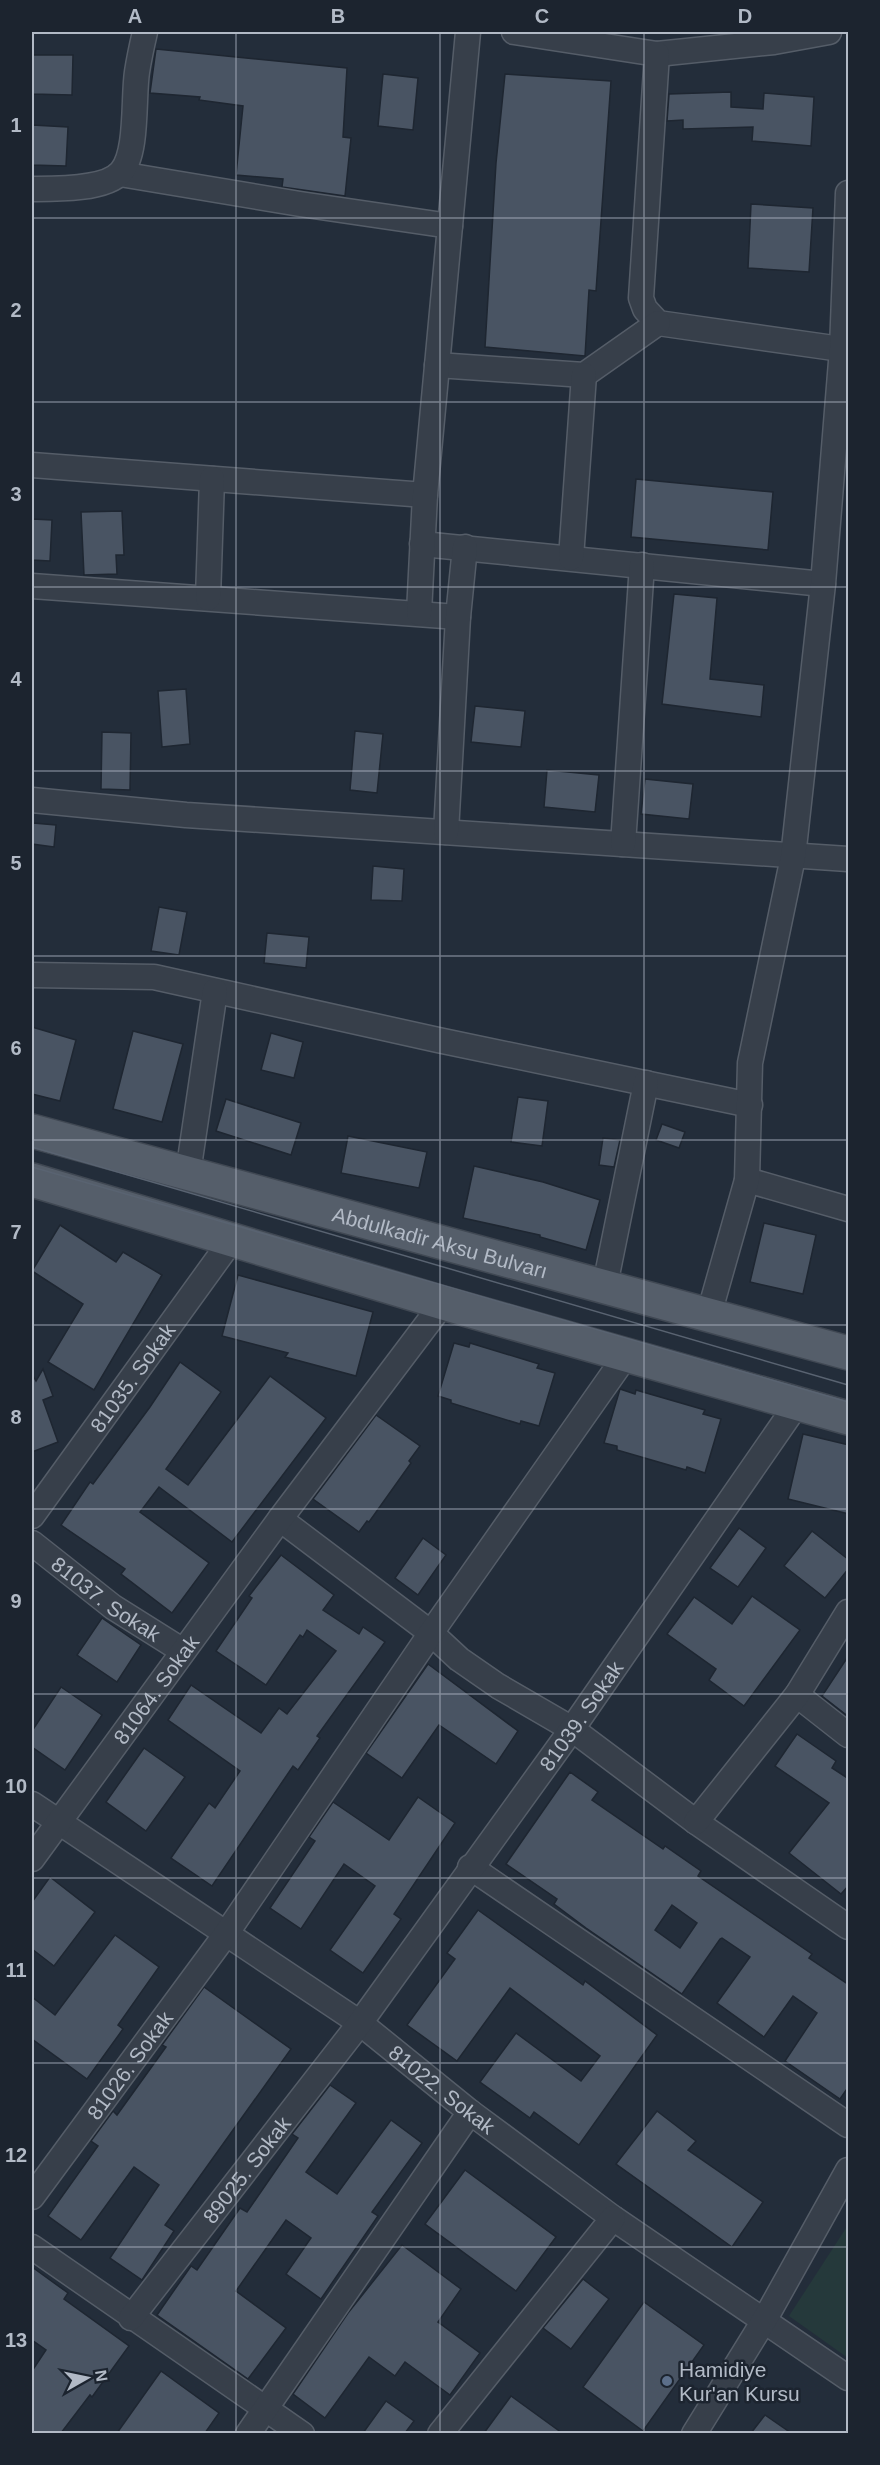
<svg xmlns="http://www.w3.org/2000/svg" width="880" height="2465" font-family="Helvetica,sans-serif">
<style>
.green{fill:#25393b}
.building{fill:#495463;stroke:#1e2631;stroke-width:1.5;fill-rule:evenodd}
.lines{fill:none;stroke-linecap:round;stroke-linejoin:round}
.minor-casing{stroke:#555d68;stroke-width:27}
.primary-casing{stroke:#404853;stroke-width:36}
.minor{stroke:#373f4a;stroke-width:24}
.primary{stroke:#555e6a;stroke-width:33}
.tram{stroke:#596371;stroke-width:1.5}
.grid{fill:none;stroke:#b2bac6;stroke-width:1.5;stroke-opacity:0.55}
.service-dot{fill:#5c6f8a;stroke:#1c242f;stroke-width:2}
.labels{text-anchor:middle;dominant-baseline:central;stroke-width:5;stroke-linejoin:round;paint-order:stroke}
.street-label{font-size:21px;fill:#b2bac6;stroke:#1c242f}
.poi-label{font-size:21px;fill:#b2bac6;stroke:#1c242f;text-anchor:start}
.neatline{fill:none;stroke:#b2bac6;stroke-width:2}
.grid-label{font-size:20px;text-anchor:middle;font-weight:bold;fill:#b2bac6}
</style>
<rect width="100%" height="100%" fill="#232d3a"/>
<polygon class="green" points="848,2225 848,2358 789,2316"/>
<g class="building">
<polygon points="156,49 347,68 343,137 351,138 345,196 282,187 283,179 236,175 243,106 199,100 200,97 150,93"/>
<polygon points="32,55 73,55 72,95 32,94"/>
<polygon points="383,74 418,78 413,130 378,126"/>
<polygon points="505,74 611,81 596,291 589,290 585,356 485,347 496,163"/>
<polygon points="731,92 731,107 763,109 764,93 814,97 811,146 752,141 753,127 683,129 683,120 667,121 669,94"/>
<polygon points="32,125 68,127 66,166 32,165"/>
<polygon points="751,204 813,208 809,272 748,268"/>
<polygon points="636,479 773,492 768,550 631,537"/>
<polygon points="122,511 124,555 116,555 117,574 84,575 81,512"/>
<polygon points="32,519 52,520 50,561 32,560"/>
<polygon points="674,594 717,598 710,679 764,685 761,717 662,704"/>
<polygon points="186,689 190,744 162,747 158,691"/>
<polygon points="475,706 525,711 521,747 471,742"/>
<polygon points="355,731 383,734 377,793 350,790"/>
<polygon points="102,732 131,733 130,790 101,789"/>
<polygon points="547,770 599,775 595,812 544,807"/>
<polygon points="645,779 693,784 689,819 641,814"/>
<polygon points="33,823 56,825 54,847 32,844"/>
<polygon points="373,866 404,869 402,901 371,900"/>
<polygon points="159,907 187,912 179,955 151,951"/>
<polygon points="267,933 309,937 306,968 264,963"/>
<polygon points="32,1027 76,1040 60,1101 32,1094"/>
<polygon points="133,1031 183,1044 162,1122 113,1109"/>
<polygon points="271,1033 303,1042 294,1078 261,1070"/>
<polygon points="518,1097 548,1101 542,1146 511,1142"/>
<polygon points="226,1099 301,1123 291,1155 216,1131"/>
<polygon points="662,1124 685,1132 679,1148 656,1140"/>
<polygon points="348,1136 427,1152 419,1188 341,1173"/>
<polygon points="603,1138 620,1140 614,1167 599,1165"/>
<polygon points="474,1166 543,1182 600,1200 586,1250 540,1237 540,1235 463,1218"/>
<polygon points="764,1223 816,1235 803,1294 750,1282"/>
<polygon points="60,1225 116,1262 123,1252 162,1275 94,1390 48,1362 83,1304 32,1271"/>
<polygon points="238,1275 373,1312 356,1376 285,1357 288,1353 222,1336"/>
<polygon points="454,1343 469,1347 470,1343 539,1364 537,1368 555,1373 539,1426 521,1421 520,1424 451,1403 451,1400 438,1396"/>
<polygon points="180,1362 221,1392 166,1469 188,1485 270,1376 326,1418 232,1542 159,1487 140,1512 209,1563 172,1613 121,1574 125,1569 61,1525 90,1482 93,1484 150,1407"/>
<polygon points="43,1369 53,1396 43,1400 58,1442 32,1452 32,1374 36,1381"/>
<polygon points="620,1389 635,1394 636,1390 705,1410 703,1414 721,1419 705,1473 687,1467 686,1470 617,1450 617,1446 604,1443"/>
<polygon points="376,1415 420,1446 409,1461 411,1463 369,1522 367,1521 359,1532 313,1499"/>
<polygon points="803,1434 849,1445 849,1514 788,1499"/>
<polygon points="739,1528 766,1548 738,1587 710,1568"/>
<polygon points="812,1531 849,1560 849,1568 825,1598 784,1566"/>
<polygon points="423,1538 446,1555 418,1595 395,1578"/>
<polygon points="281,1555 334,1595 323,1610 359,1634 363,1627 385,1642 317,1736 320,1738 298,1770 293,1766 212,1886 171,1858 209,1803 215,1808 240,1771 168,1720 191,1685 261,1733 279,1708 287,1714 336,1651 307,1630 303,1637 300,1635 266,1685 216,1651 252,1598 249,1596"/>
<polygon points="752,1596 800,1630 744,1706 709,1680 716,1669 667,1634 694,1597 732,1624"/>
<polygon points="102,1618 141,1645 117,1682 77,1655"/>
<polygon points="849,1655 849,1717 822,1696"/>
<polygon points="428,1664 518,1731 496,1764 439,1725 402,1778 366,1753"/>
<polygon points="61,1687 102,1715 65,1770 32,1747 32,1731"/>
<polygon points="797,1734 836,1761 832,1768 849,1779 849,1885 841,1894 789,1853 829,1803 775,1766"/>
<polygon points="144,1748 185,1777 146,1831 106,1802"/>
<path d="M570 1772 598 1792 592 1800 663 1849 665 1846 701 1871 698 1876 812 1954 809 1958 849 1985V2086L840 2099 785 2061 817 2013 793 1996 764 2037 717 2003 750 1957 722 1938 720 1939 682 1994 586 1928 554 1904 557 1899 506 1864ZM672 1905 697 1923 680 1948 655 1930Z"/>
<polygon points="418,1797 455,1823 394,1914 401,1919 363,1973 330,1950 375,1886 344,1864 301,1929 270,1908 315,1841 309,1837 333,1802 389,1840"/>
<polygon points="50,1877 95,1912 54,1966 32,1949 32,1902"/>
<polygon points="478,1910 583,1985 585,1981 657,2035 579,2145 534,2112 530,2118 480,2082 516,2033 581,2081 600,2056 510,1988 457,2061 407,2025 455,1959 447,1953"/>
<polygon points="115,1935 159,1967 118,2025 123,2029 87,2079 32,2039 32,1997 55,2015"/>
<polygon points="204,1987 291,2049 165,2225 174,2231 142,2280 110,2258 159,2185 134,2167 81,2240 48,2216 98,2146 91,2141 113,2111 117,2115 166,2047 162,2045"/>
<polygon points="330,2085 356,2103 306,2172 337,2194 391,2120 422,2143 372,2212 378,2216 321,2299 286,2274 311,2238 286,2220 236,2291 286,2328 248,2379 157,2315 191,2266 197,2270 240,2208 247,2212 298,2138 292,2134"/>
<polygon points="657,2111 696,2141 688,2150 763,2202 732,2247 616,2164"/>
<polygon points="465,2170 556,2237 516,2291 425,2224"/>
<polygon points="402,2245 461,2289 438,2322 480,2353 450,2395 405,2362 395,2376 369,2357 325,2418 293,2394 348,2313"/>
<polygon points="32,2267 68,2293 64,2299 129,2346 92,2397 90,2395 61,2433 32,2433 32,2371 46,2350 32,2340"/>
<polygon points="583,2279 609,2299 571,2349 543,2328"/>
<polygon points="644,2302 704,2345 643,2431 583,2387"/>
<polygon points="161,2371 219,2413 205,2433 117,2433"/>
<polygon points="511,2396 562,2433 484,2433"/>
<polygon points="386,2401 414,2421 405,2433 363,2433"/>
<polygon points="765,2415 791,2433 751,2433"/>
</g>
<g class="lines">
<g class="minor-casing">
<g id="minor">
<polyline points="514,32 657,54 774,42 829,32"/>
<polyline points="657,54 641,298 645,309 658,323 848,350"/>
<polyline points="120,174 300,204 450,226"/>
<path d="M32 189C53 189 106 190 121 172 138 153 133 98 137 72 139 59 142 45 145 32"/>
<polyline points="437,365 584,375 658,323"/>
<polyline points="32,465 425,495"/>
<polyline points="422,544 823,584"/>
<polyline points="571,558 584,375"/>
<polyline points="32,586 458,617"/>
<polyline points="208,598 212,479"/>
<polyline points="419,613 425,495 468,32"/>
<polyline points="32,800 186,815 848,859"/>
<polyline points="446,832 458,617 465,547"/>
<polyline points="623,844 642,565"/>
<polyline points="32,975 154,977 438,1040 750,1105"/>
<polyline points="188,1173 215,991"/>
<polyline points="747,1180 848,1209"/>
<polyline points="605,1285 646,1083"/>
<polyline points="709,1314 747,1180 750,1063 793,857 823,584 842,349 848,193"/>
<path id="s1" d="M32 1516 233 1238"/>
<polyline points="280,1519 431,1633 459,1659 498,1686 572,1729 696,1822 848,1927"/>
<path id="s2" d="M32 1543 113 1607 183 1651"/>
<polyline points="797,1695 848,1735"/>
<path id="s3" d="M32 1804 360 2023 470 2112 613 2218 848 2378"/>
<polyline points="696,1822 797,1695 848,1612"/>
<path id="s4" d="M32 1859 280 1519 443 1303"/>
<polyline points="470,1867 848,2125"/>
<path id="s5" d="M32 2197 226 1934 431 1633 627 1354"/>
<polyline points="32,2247 302,2434"/>
<path id="s6" d="M131 2318 360 2023 572 1729 797 1404"/>
<polyline points="248,2434 470,2112"/>
<polyline points="440,2434 613,2218"/>
<polyline points="694,2434 765,2319 848,2170"/>
</g>
</g>
<g class="primary-casing">
<g id="primary">
<path id="s7" d="M32 1131 848 1353"/>
<polyline points="32,1180 443,1303 848,1418"/>
</g>
</g>
<use href="#minor" class="minor"/>
<use href="#primary" class="primary"/>
<g class="tram">
<polyline points="32,1147 848,1385"/>
<polyline points="32,1167 848,1402"/>
</g>
</g>
<path class="grid" d="M236 32V2434M440 32V2434M644 32V2434M32 218H848M32 402H848M32 587H848M32 771H848M32 956H848M32 1140H848M32 1325H848M32 1509H848M32 1694H848M32 1878H848M32 2063H848M32 2247H848"/>
<circle class="service-dot" cx="667" cy="2381" r="6"/>
<g class="labels">
<g class="street-label">
<text stroke="none"><textPath href="#s7" startOffset="423">Abdulkadir Aksu Bulvarı</textPath></text>
<text stroke="none"><textPath href="#s1" startOffset="171">81035. Sokak</textPath></text>
<text stroke="none"><textPath href="#s2" startOffset="93">81037. Sokak</textPath></text>
<text stroke="none"><textPath href="#s4" startOffset="210">81064. Sokak</textPath></text>
<text stroke="none"><textPath href="#s6" startOffset="752">81039. Sokak</textPath></text>
<text stroke="none"><textPath href="#s5" startOffset="164">81026. Sokak</textPath></text>
<text stroke="none"><textPath href="#s3" startOffset="500">81022. Sokak</textPath></text>
<text stroke="none"><textPath href="#s6" startOffset="188">89025. Sokak</textPath></text>
</g>
<g class="poi-label">
<text x="679" y="2369">Hamidiye<tspan x="679" dy="24">Kur'an Kursu</tspan></text>
</g>
</g>
<rect width="880" height="2465" fill="none" stroke="#1c242f" stroke-width="66"/>
<g transform="translate(87 2378) rotate(81)" stroke="#1c242f" stroke-width="4.5" paint-order="stroke">
<path d="M0-4.5L10 22L0 15L-10 22Z" fill="#b2bac6"/>
<text y="-9" font-size="16" font-weight="bold" text-anchor="middle" fill="#b2bac6">N</text>
</g>
<rect x="33" y="33" width="814" height="2399" class="neatline"/>
<g class="grid-label">
<text x="135" y="23">A</text>
<text x="338" y="23">B</text>
<text x="542" y="23">C</text>
<text x="745" y="23">D</text>
<text x="16" y="132">1</text>
<text x="16" y="317">2</text>
<text x="16" y="501">3</text>
<text x="16" y="686">4</text>
<text x="16" y="870">5</text>
<text x="16" y="1055">6</text>
<text x="16" y="1239">7</text>
<text x="16" y="1424">8</text>
<text x="16" y="1608">9</text>
<text x="16" y="1793">10</text>
<text x="16" y="1977">11</text>
<text x="16" y="2162">12</text>
<text x="16" y="2347">13</text>
</g>
</svg>
